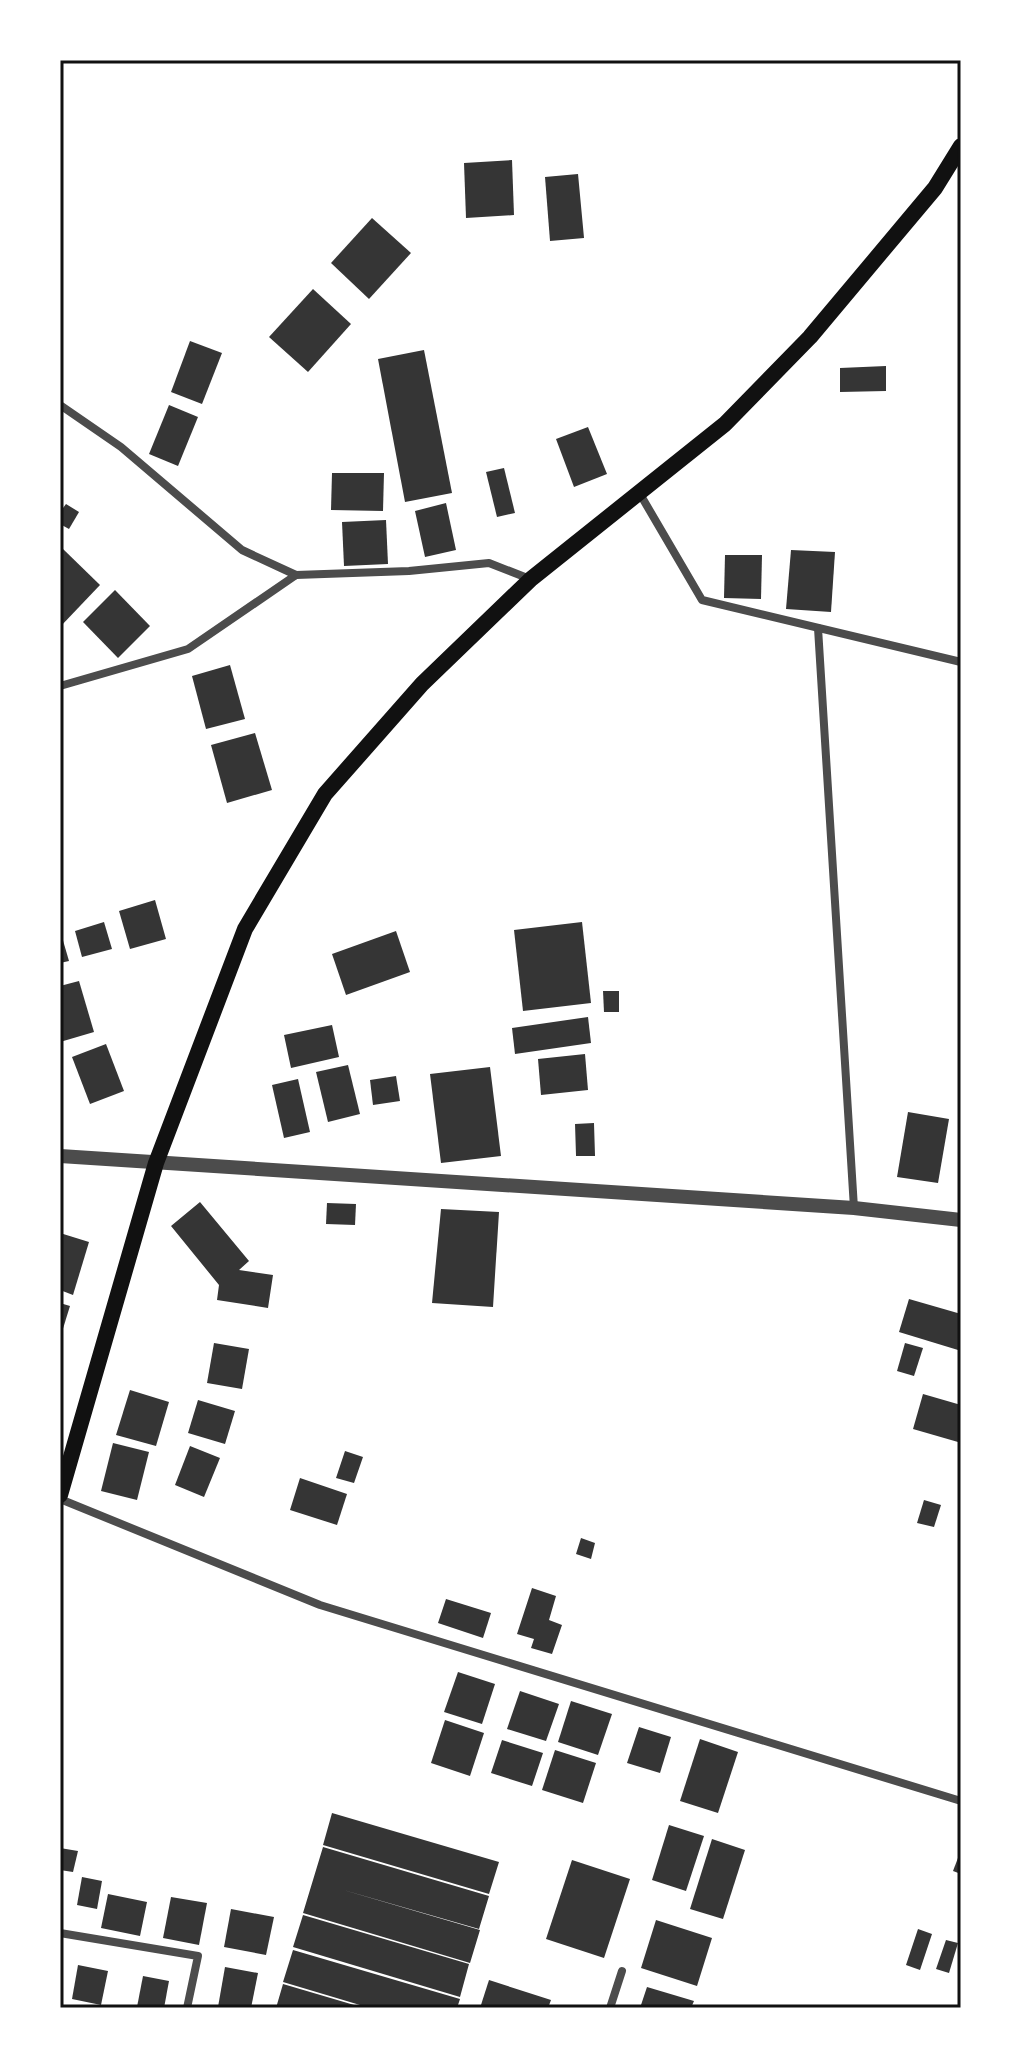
<svg xmlns="http://www.w3.org/2000/svg" width="1021" height="2068" font-family="Commissioner,sans-serif">
<style>
.building{fill:#353535}
.lines{fill:none;stroke-linecap:round;stroke-linejoin:round}
.minor{stroke:#4c4c4c;stroke-width:8}
.tertiary{stroke:#4c4c4c;stroke-width:14}
.secondary{stroke:#111;stroke-width:16}
.neatline{fill:none;stroke:#111;stroke-width:3}
</style>
<rect width="100%" height="100%" fill="#fff"/>
<g class="building">
<polygon points="512,160 514,215 466,218 464,163"/>
<polygon points="578,174 584,238 550,241 545,177"/>
<polygon points="372,218 411,253 369,299 331,263"/>
<polygon points="313,289 351,324 308,372 269,337"/>
<polygon points="190,341 222,353 202,404 171,392"/>
<polygon points="424,350 452,493 405,502 378,359"/>
<polygon points="886,366 886,391 840,392 840,368"/>
<polygon points="169,405 198,417 178,466 149,454"/>
<polygon points="588,427 607,474 574,487 556,439"/>
<polygon points="504,468 515,513 497,517 486,472"/>
<polygon points="332,473 384,473 383,511 331,510"/>
<polygon points="446,503 456,550 425,557 415,511"/>
<polygon points="66,504 79,512 69,529 60,524 60,512"/>
<polygon points="386,520 388,564 344,566 342,522"/>
<polygon points="62,548 100,585 60,627 60,550"/>
<polygon points="791,550 835,552 831,612 786,609"/>
<polygon points="725,555 762,555 761,599 724,598"/>
<polygon points="115,590 150,626 118,658 83,622"/>
<polygon points="230,665 245,719 206,729 192,676"/>
<polygon points="255,733 272,790 227,803 211,745"/>
<polygon points="155,900 166,939 130,949 119,911"/>
<polygon points="104,922 112,949 82,957 75,931"/>
<polygon points="582,922 591,1003 523,1011 514,930"/>
<polygon points="396,931 410,972 346,995 332,954"/>
<polygon points="62,937 69,961 60,963 60,938"/>
<polygon points="79,981 94,1032 60,1042 60,986"/>
<polygon points="603,991 619,991 619,1012 604,1012"/>
<polygon points="588,1017 591,1043 515,1054 512,1028"/>
<polygon points="332,1025 339,1057 291,1068 284,1035"/>
<polygon points="106,1044 124,1091 90,1104 72,1057"/>
<polygon points="585,1054 588,1090 541,1095 538,1059"/>
<polygon points="348,1065 360,1114 328,1122 316,1072"/>
<polygon points="490,1067 501,1156 441,1163 430,1074"/>
<polygon points="396,1076 400,1101 373,1105 370,1080"/>
<polygon points="298,1079 310,1132 284,1138 272,1085"/>
<polygon points="908,1112 949,1119 938,1183 897,1177"/>
<polygon points="594,1123 595,1156 576,1156 575,1124"/>
<polygon points="200,1202 249,1261 239,1270 273,1275 268,1308 217,1300 219,1285 171,1226"/>
<polygon points="327,1203 356,1204 355,1225 326,1224"/>
<polygon points="441,1209 499,1212 493,1307 432,1303"/>
<polygon points="60,1233 89,1242 73,1295 60,1290"/>
<polygon points="909,1299 961,1314 961,1340 958,1350 899,1332"/>
<polygon points="60,1303 70,1306 61,1335 60,1335"/>
<polygon points="214,1343 249,1349 242,1389 207,1383"/>
<polygon points="905,1343 923,1348 914,1376 897,1371"/>
<polygon points="130,1390 169,1402 156,1446 116,1435"/>
<polygon points="923,1394 961,1405 961,1431 958,1442 913,1429"/>
<polygon points="198,1400 235,1411 225,1444 188,1433"/>
<polygon points="113,1443 149,1452 137,1500 101,1491"/>
<polygon points="190,1446 220,1458 204,1497 175,1485"/>
<polygon points="345,1451 363,1457 354,1483 336,1478"/>
<polygon points="300,1478 347,1494 337,1525 290,1510"/>
<polygon points="924,1500 941,1505 934,1527 917,1523"/>
<polygon points="581,1538 595,1543 591,1559 576,1554"/>
<polygon points="532,1588 556,1596 549,1620 562,1625 552,1654 531,1648 534,1639 517,1634"/>
<polygon points="446,1599 491,1613 483,1638 438,1623"/>
<polygon points="458,1672 495,1684 482,1724 444,1712"/>
<polygon points="520,1691 559,1704 546,1741 507,1729"/>
<polygon points="571,1701 612,1714 598,1755 558,1742"/>
<polygon points="445,1720 484,1733 470,1776 431,1763"/>
<polygon points="639,1727 671,1737 660,1773 627,1763"/>
<polygon points="700,1739 738,1752 718,1813 680,1801"/>
<polygon points="502,1740 543,1753 532,1786 491,1773"/>
<polygon points="555,1750 596,1763 583,1803 542,1790"/>
<polygon points="332,1813 499,1862 489,1894 323,1845"/>
<polygon points="669,1825 704,1836 686,1891 652,1880"/>
<polygon points="712,1839 745,1850 723,1919 690,1909"/>
<polygon points="323,1847 489,1896 479,1929 340,1889 480,1930 470,1963 303,1913"/>
<polygon points="60,1848 78,1851 73,1872 60,1870"/>
<polygon points="961,1850 961,1874 953,1871"/>
<polygon points="572,1860 630,1879 604,1958 546,1939"/>
<polygon points="82,1877 102,1881 97,1909 77,1905"/>
<polygon points="108,1894 147,1902 140,1936 101,1928"/>
<polygon points="171,1897 207,1903 199,1945 163,1938"/>
<polygon points="231,1909 274,1917 266,1955 224,1947"/>
<polygon points="303,1915 469,1964 460,1997 293,1947"/>
<polygon points="656,1920 712,1938 697,1986 641,1968"/>
<polygon points="918,1929 932,1934 920,1970 906,1965"/>
<polygon points="946,1940 958,1943 949,1973 936,1969"/>
<polygon points="293,1950 460,1999 457,2008 370,2008 283,1982"/>
<polygon points="78,1965 108,1971 101,2005 72,1999"/>
<polygon points="225,1967 258,1973 251,2008 218,2007"/>
<polygon points="143,1976 169,1981 164,2008 137,2007"/>
<polygon points="489,1980 551,2000 548,2008 480,2008"/>
<polygon points="283,1984 361,2007 361,2008 276,2008"/>
<polygon points="647,1987 694,2001 691,2008 640,2008"/>
</g>
<g class="lines">
<g class="minor">
<polyline points="60,405 121,447 242,550 296,575"/>
<polyline points="640,494 702,600 961,662"/>
<polyline points="818,628 854,1208"/>
<polyline points="60,686 188,649 296,575 409,571 489,563 530,579"/>
<polyline points="60,1499 320,1605 961,1801"/>
<polyline points="60,1933 198,1956 187,2008"/>
<polyline points="610,2008 622,1971"/>
</g>
<polyline class="tertiary" points="60,1156 854,1208 961,1220"/>
<polyline class="secondary" points="60,1495 156,1163 245,929 325,794 422,684 531,579 725,424 810,337 935,188 961,146"/>
</g>
<rect width="1021" height="2068" fill="none" stroke="#ffffff" stroke-width="124"/>
<rect x="62" y="62" width="897" height="1944" class="neatline"/>
</svg>
